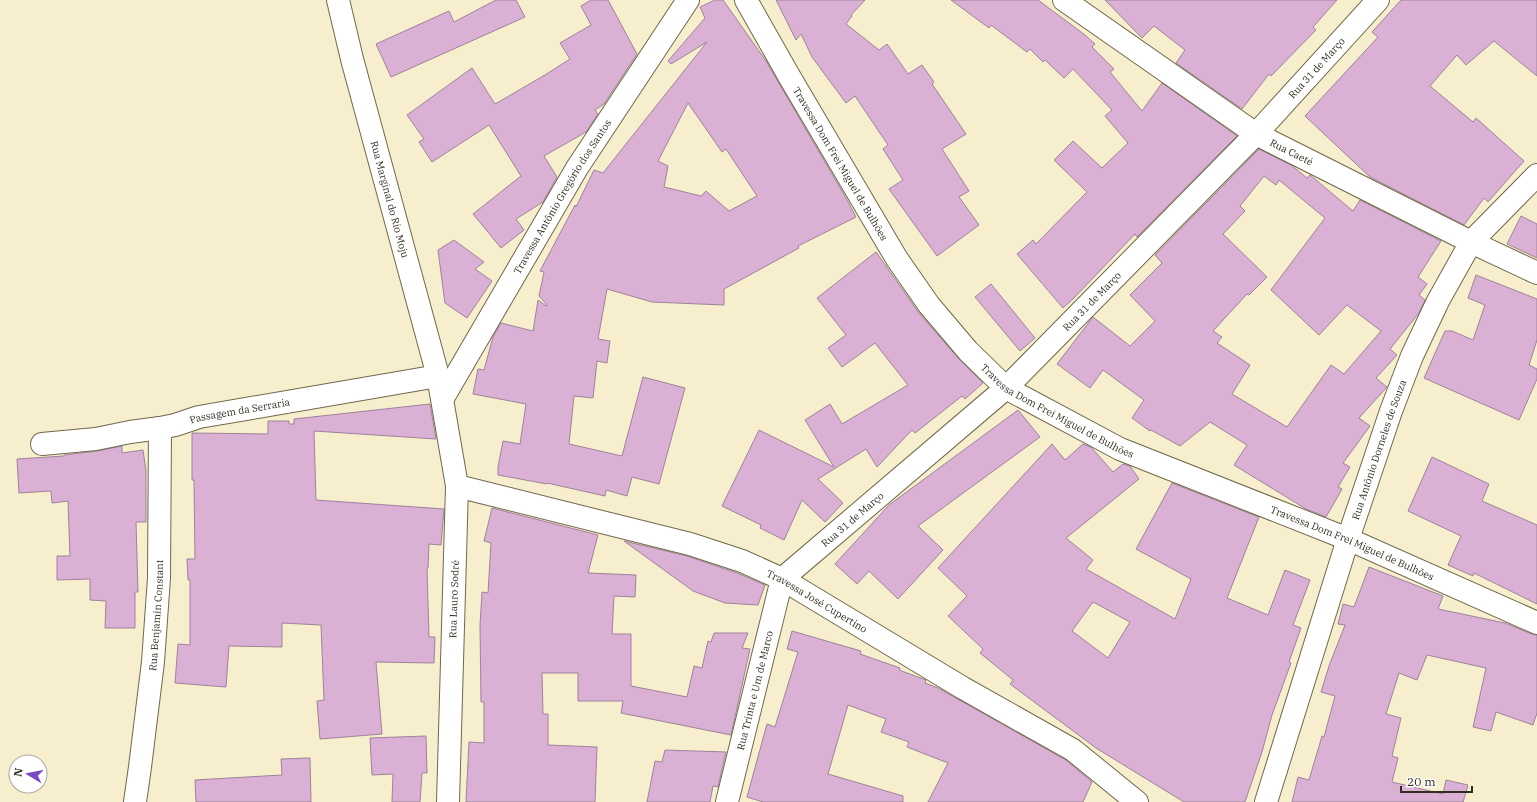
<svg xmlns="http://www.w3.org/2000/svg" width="1537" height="802" font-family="'IBM Plex Serif',serif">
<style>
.building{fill:#dab1d5;stroke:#9d839a;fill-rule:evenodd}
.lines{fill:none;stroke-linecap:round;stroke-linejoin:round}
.minor-casing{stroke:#70684a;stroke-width:24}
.major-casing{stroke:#70684a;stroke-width:24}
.minor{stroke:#fff;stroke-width:22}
.major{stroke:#fff;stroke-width:22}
.labels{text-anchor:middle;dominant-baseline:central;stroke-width:4;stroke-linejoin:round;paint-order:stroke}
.street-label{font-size:10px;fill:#312e21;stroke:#fff}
</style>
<rect width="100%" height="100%" fill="#f6eecc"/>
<g class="building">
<polygon points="496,0 516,0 525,17 391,77 376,44 449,11 454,22"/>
<polygon points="591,0 608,0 637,54 604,104 595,110 598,114 586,132 544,156 557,177 543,202 516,219 524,230 501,248 473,214 521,176 489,125 432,162 419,142 424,139 407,115 472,68 495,104 545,75 570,59 560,43 591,25 581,6"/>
<path d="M715 0H723L766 61 846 198 856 217 798 246 799 248 724 289V305L652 302 607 289 598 339 610 341 607 363 597 361 593 398 574 396 569 444 622 456 643 377 685 388 659 484 632 477 627 496 606 490 605 496 547 483V484L498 475V467L503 441 520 444 526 404 473 394 478 369 484 370 493 337 501 323 533 331 538 300 546 306 547 305 539 296 544 272 540 271 575 205 576 207 594 170 603 173 707 42 671 64 668 61 705 18 700 7ZM688 103 722 152 726 149 757 196 729 211 706 191 701 196 664 187 668 166 658 161Z"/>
<polygon points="776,0 865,0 851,15 852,16 846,24 879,50 887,44 908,74 922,65 934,82 932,84 966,134 942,149 969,191 959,197 979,225 937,256 889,189 903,180 883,149 888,145 855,96 846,103 812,57 801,34 796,40"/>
<polygon points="951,0 1038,0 1085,35 1095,44 1092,47 1114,69 1110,72 1142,111 1162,83 1237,136 1137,237 1135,234 1073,299 1063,308 1017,254 1033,240 1036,244 1087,192 1054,160 1073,141 1102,168 1128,143 1105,116 1112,110 1073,69 1064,78 1045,60 1043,62 1030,49 1027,52 991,25 989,28"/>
<polygon points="1105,0 1337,0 1313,27 1316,30 1271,76 1269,74 1242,109 1176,63 1185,50 1154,26 1142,38"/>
<polygon points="1401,0 1537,0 1537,76 1494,41 1466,65 1457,55 1430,86 1473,122 1476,118 1524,161 1488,202 1484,198 1464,225 1370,177 1305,116 1378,37 1372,32"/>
<path d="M1259 149 1291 165 1307 178 1310 175 1353 211 1360 200 1441 241 1418 277 1427 284 1419 295 1425 300 1419 313 1390 349 1397 355 1376 378 1387 387 1359 418 1370 426 1343 463 1350 467 1338 487 1342 489 1326 517 1306 509 1234 465 1247 445 1210 422 1180 446 1151 430 1150 431 1132 418 1144 400 1103 370 1090 388 1057 364 1093 317 1130 346 1155 321 1130 295 1162 263 1155 255ZM1264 176 1276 185 1279 180 1325 218 1271 290 1319 335 1347 305 1381 331 1344 374 1331 365 1287 427 1232 394 1250 365 1217 343 1222 337 1213 331 1247 294 1249 295 1267 277 1223 234 1245 211 1240 206Z"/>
<polygon points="1521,216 1537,224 1537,258 1507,244"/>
<polygon points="454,240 484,262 475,269 492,281 467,318 445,303 438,250"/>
<polygon points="876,252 919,313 959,359 983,383 965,399 962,396 915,433 912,430 877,467 866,449 818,479 843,503 825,522 802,500 784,540 760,528 761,525 722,506 759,430 834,467 805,420 830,404 842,424 908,385 875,343 842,367 828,348 846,335 817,298"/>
<polygon points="1476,275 1537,299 1537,340 1529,365 1537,369 1537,379 1519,420 1424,378 1445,331 1452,331 1473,340 1485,305 1468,298"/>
<polygon points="991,284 1035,338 1020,351 975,297"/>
<polygon points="430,404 436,439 314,431 316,500 444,509 441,545 429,544 428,568 427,568 429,637 435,637 434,663 376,662 382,734 320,739 317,701 324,700 321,625 282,623 282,647 229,646 226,687 175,683 178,644 190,645 190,580 188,580 187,559 195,559 194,480 192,480 192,433 268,434 268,421 289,421 289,424 294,424 294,419"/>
<polygon points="1018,410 1040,437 918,526 943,550 898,599 869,571 857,584 835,564 889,505"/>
<path d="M1052 444 1065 460 1083 444 1091 447 1113 472 1123 464 1130 466 1139 479 1066 538 1093 560 1086 569 1175 619 1191 579 1136 549 1172 483 1259 517 1227 598 1268 615 1285 570 1310 580 1293 625 1301 628 1289 662 1291 663 1272 715 1262 752 1245 802H1184L1096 748 1010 684 1013 680 980 653 983 649 948 616 967 596 938 568ZM1093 602 1130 622 1108 658 1072 631Z"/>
<polygon points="122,446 122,453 143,450 146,470 146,522 136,522 138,592 135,592 135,628 105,628 106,601 90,600 90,579 57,580 57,556 70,556 68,501 52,503 51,491 19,493 17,459 64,456 64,455 97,451"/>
<polygon points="1432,457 1489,484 1482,501 1537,525 1537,604 1474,573 1473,576 1448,565 1461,536 1408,511"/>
<polygon points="492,508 598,535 588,573 636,575 635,597 614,596 612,634 631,634 631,686 687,697 694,666 702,668 708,641 711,642 714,633 748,633 742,648 750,649 731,735 621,713 623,701 578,701 578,673 542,673 543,714 548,714 548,745 597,747 595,802 466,802 469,742 484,743 484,702 481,702 480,625 482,592 488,593 491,543 484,541"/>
<polygon points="624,541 687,556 737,573 765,585 758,605 725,603 693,591"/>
<polygon points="1369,567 1443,596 1438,609 1505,623 1532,634 1537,635 1537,713 1533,725 1496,712 1491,731 1473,727 1486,668 1427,655 1417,680 1399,673 1386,714 1401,718 1392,756 1398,758 1392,782 1443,794 1446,780 1468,785 1463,802 1292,802 1298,777 1309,780 1322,736 1324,737 1335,696 1321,692 1329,666 1345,625 1338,624 1343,604 1354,607"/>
<polygon points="792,631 861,651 860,654 900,668 899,670 926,680 925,683 938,688 1066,760 1092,782 1083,802 928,802 948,763 907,747 909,742 881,732 886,719 848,705 828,774 903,796 903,802 763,802 747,797 767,724 775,727 798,652 787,649"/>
<polygon points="426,736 427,773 422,773 420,802 392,802 393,774 372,775 370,738"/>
<polygon points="665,750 726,752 718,787 713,786 710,802 647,802 655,761 662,762"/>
<polygon points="310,758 311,802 196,802 195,780 282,775 281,759"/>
</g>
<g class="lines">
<g class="minor-casing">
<g id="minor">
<path id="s1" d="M746 0 789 76 897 259 929 305 968 351 1006 388 1120 449 1348 539 1537 623"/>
<path id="s2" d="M1064 0 1256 134 1471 242 1537 273"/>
<path id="s3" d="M443 398 577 168 688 0"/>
<path id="s4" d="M42 444 96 439 130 432 160 428 175 425 199 417 438 376"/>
<path id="s5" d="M457 486 690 544 742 561 782 579 963 688 1073 750 1137 802"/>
<path id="s6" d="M135 802 140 767 153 662 159 578 160 428"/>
<path id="s7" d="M727 802 782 579 1006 388 1256 134 1378 0"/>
<path id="s8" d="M1266 802 1348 539 1391 411 1412 356 1438 301 1471 242 1537 175"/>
</g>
</g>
<g class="major-casing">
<g id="major">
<path id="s9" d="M338 0 352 59 438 376 457 486 448 802"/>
</g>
</g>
<use href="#minor" class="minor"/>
<use href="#major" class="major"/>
</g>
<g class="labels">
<g class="street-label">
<text stroke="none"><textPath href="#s7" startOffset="970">Rua 31 de Março</textPath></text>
<text stroke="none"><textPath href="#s2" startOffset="274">Rua Caeté</textPath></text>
<text stroke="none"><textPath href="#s1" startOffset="189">Travessa Dom Frei Miguel de Bulhões</textPath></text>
<text stroke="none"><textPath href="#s3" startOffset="234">Travessa Antônio Gregório dos Santos</textPath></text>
<text stroke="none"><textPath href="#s9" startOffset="206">Rua Marginal do Rio Moju</textPath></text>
<text stroke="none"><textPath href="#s7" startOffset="646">Rua 31 de Março</textPath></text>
<text stroke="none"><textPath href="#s1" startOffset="525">Travessa Dom Frei Miguel de Bulhões</textPath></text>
<text stroke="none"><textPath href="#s4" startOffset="201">Passagem da Serraria</textPath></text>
<text stroke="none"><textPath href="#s8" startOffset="370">Rua Antônio Dorneles de Souza</textPath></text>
<text stroke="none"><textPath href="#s7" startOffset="322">Rua 31 de Março</textPath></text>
<text stroke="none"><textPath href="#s1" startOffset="849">Travessa Dom Frei Miguel de Bulhões</textPath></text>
<text transform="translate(454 599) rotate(-88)">Rua Lauro Sodré</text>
<text stroke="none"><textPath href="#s5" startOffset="380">Travessa José Cupertino</textPath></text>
<text stroke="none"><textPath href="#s6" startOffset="188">Rua Benjamin Constant</textPath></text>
<text stroke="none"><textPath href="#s7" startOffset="115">Rua Trinta e Um de Marco</textPath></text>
</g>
</g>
<g transform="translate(28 774) rotate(280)"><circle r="19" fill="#ffffff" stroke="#adaba6"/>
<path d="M0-3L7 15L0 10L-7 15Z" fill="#774ac3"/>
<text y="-6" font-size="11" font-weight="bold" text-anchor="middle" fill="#312e21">N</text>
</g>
<path d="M1401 786v6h71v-6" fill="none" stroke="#312e21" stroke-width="2"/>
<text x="1407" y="786" font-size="12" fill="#312e21" stroke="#ffffff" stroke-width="3" paint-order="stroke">20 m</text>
</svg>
